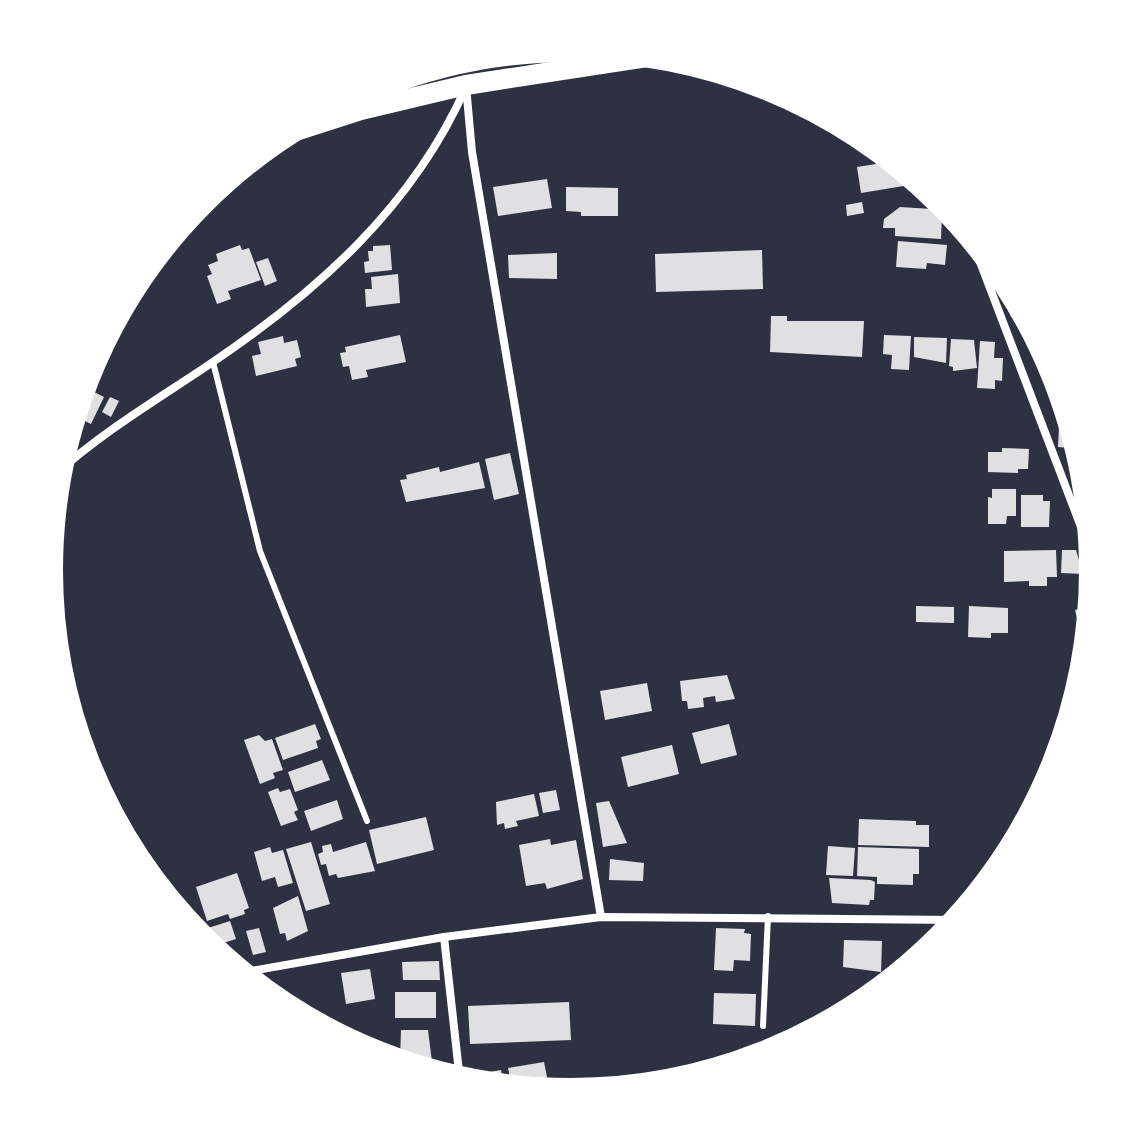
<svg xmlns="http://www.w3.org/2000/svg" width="1142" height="1140" font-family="Lora,serif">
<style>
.building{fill:#e0e0e3}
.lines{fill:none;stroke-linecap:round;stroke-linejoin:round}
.service{stroke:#fff;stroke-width:6}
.minor{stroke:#fff;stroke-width:8}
.primary{stroke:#fff;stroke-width:20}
.rim{fill:none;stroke:#fff;stroke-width:4}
</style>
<rect width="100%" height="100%" fill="#2d3142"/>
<g class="building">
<polygon points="895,161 922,183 861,193 857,167"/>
<polygon points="547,179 552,208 498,216 493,187"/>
<polygon points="566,187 618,188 618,216 581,216 581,212 566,211"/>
<polygon points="862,202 864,213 847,216 846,205"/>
<polygon points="900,207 932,209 932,213 942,214 941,239 895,236 895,228 883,228 884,219"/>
<polygon points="898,241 947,245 945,265 927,263 926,269 896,267"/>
<polygon points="240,245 242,250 249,248 261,280 228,291 231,299 217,304 207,276 212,274 208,265 218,261 216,254"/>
<polygon points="390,245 392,270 365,273 364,262 369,261 368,251 373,251 373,246"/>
<polygon points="762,250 763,289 656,292 655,254"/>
<polygon points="557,253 557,279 509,278 508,255"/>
<polygon points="268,258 277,281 265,286 256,262"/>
<polygon points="398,274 400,303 366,307 365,289 372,289 371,277"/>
<polygon points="1008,280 1020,303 1026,315 1011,317 1000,282"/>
<polygon points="771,316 787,316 787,321 864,321 862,357 770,352"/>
<polygon points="400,335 406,362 366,370 368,377 352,380 349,366 343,367 340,353 346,352 345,347"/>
<polygon points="884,335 911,336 909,370 891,369 892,355 883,354"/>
<polygon points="283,336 284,343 297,340 301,357 295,359 297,366 256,376 252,356 261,354 258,342"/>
<polygon points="914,337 947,338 946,363 914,357"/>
<polygon points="951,339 974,340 977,368 953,371 953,367 949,366"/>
<polygon points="980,341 995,342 994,358 1003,358 1002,381 995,380 995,389 977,388"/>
<polygon points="82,386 104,397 91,424 73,415"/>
<polygon points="110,397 119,401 111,417 102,412"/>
<polygon points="1059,426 1073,427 1082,458 1069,457 1070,448 1058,447"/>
<polygon points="1002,448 1029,449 1028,469 1018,469 1018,473 988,472 988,452 1002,452"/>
<polygon points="510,453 519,494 494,500 485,459"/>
<polygon points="479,462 485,488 406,502 400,480 407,479 406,475 439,467 440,472"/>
<polygon points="1077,466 1085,468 1089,508 1081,508 1082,487 1076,487"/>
<polygon points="992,489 1016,489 1016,516 1007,516 1006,524 988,524 988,497 992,498"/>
<polygon points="1021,495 1043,495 1043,501 1050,501 1049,527 1021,527"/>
<polygon points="1056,550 1057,577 1047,577 1047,586 1029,586 1029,581 1004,582 1004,551"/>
<polygon points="1062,550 1076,550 1083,574 1061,573"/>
<polygon points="916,606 954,607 954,623 916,622"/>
<polygon points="969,606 1008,608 1008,633 991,633 991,638 968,637"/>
<polygon points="1091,606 1090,625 1079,628 1075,610"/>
<polygon points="727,675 735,699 716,702 715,696 703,698 704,707 688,709 687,701 682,701 680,681"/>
<polygon points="647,683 652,711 605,720 600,691"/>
<polygon points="315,724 321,739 316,741 318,748 283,760 275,738"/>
<polygon points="729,724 737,755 701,764 692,733"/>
<polygon points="259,735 265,741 272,739 283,770 273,773 275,778 260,784 244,740"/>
<polygon points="672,745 679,774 628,787 621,757"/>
<polygon points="322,760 330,780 295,792 288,772"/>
<polygon points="278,788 280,792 290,789 298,810 294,812 298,820 281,826 268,792"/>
<polygon points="556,790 560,810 543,813 539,793"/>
<polygon points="534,794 539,816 516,821 518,826 505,829 504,823 497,825 496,802"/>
<polygon points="337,800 343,819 311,831 304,811"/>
<polygon points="609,801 627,843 603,847 596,803"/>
<polygon points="426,817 434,850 377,864 369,830"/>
<polygon points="859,819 916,821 916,825 929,825 929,847 858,845"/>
<polygon points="550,839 551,845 576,840 583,879 547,889 545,883 526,886 519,845"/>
<polygon points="311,842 330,904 306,911 286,849"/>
<polygon points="366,842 375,871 338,878 336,874 329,876 326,864 321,865 318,854 323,852 322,846 331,844 333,852"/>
<polygon points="828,846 855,848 853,876 826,875"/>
<polygon points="270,847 272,853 283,850 293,883 278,887 275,877 262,881 254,852"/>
<polygon points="858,847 919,849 919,874 913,874 913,885 877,884 877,877 857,876"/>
<polygon points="610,859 644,863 643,881 609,880"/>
<polygon points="237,873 249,908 244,910 245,914 230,919 228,914 207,921 196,887"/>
<polygon points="829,878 871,880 875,882 874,900 870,900 869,905 832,903"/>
<polygon points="298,896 308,931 287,941 285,933 280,934 273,908"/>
<polygon points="230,921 236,939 214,946 208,928"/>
<polygon points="259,928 266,952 253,955 246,931"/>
<polygon points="716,928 745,929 744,933 751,934 750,961 734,960 733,971 714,970"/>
<polygon points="844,940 882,941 881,972 843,967"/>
<polygon points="439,961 440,980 403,980 402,962"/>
<polygon points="370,969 375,999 346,1004 341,973"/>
<rect x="395" y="992" width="41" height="26"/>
<polygon points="714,993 756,994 755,1026 713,1024"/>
<polygon points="569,1002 571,1040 470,1044 468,1006"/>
<polygon points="401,1030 428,1030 432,1062 400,1061"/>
<polygon points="544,1062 548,1082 544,1082 545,1089 512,1088 508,1068"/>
<polygon points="501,1070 504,1087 472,1084 470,1075"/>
</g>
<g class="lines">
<g class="service">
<polyline points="213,362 260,551 367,821"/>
<polyline points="763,1026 768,916"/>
</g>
<g class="minor">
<polyline points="466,86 472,152 601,917"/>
<polyline points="361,109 363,90"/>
<polyline points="969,233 1094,561"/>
<path d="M57 473C104 431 158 399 210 364 317 292 413 207 466 87"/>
<polyline points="444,937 460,1081"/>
<polyline points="240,973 444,937 601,917 958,920"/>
</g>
<polyline class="primary" points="277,137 361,110 466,85 660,55"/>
</g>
<path d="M0 0H1142V1140H0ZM61 570a510 510 0 1 1 1020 0a510 510 0 1 1-1020 0Z" fill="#fff" fill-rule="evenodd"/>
<path class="rim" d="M61 570a510 510 0 1 1 1020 0a510 510 0 1 1-1020 0Z"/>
</svg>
